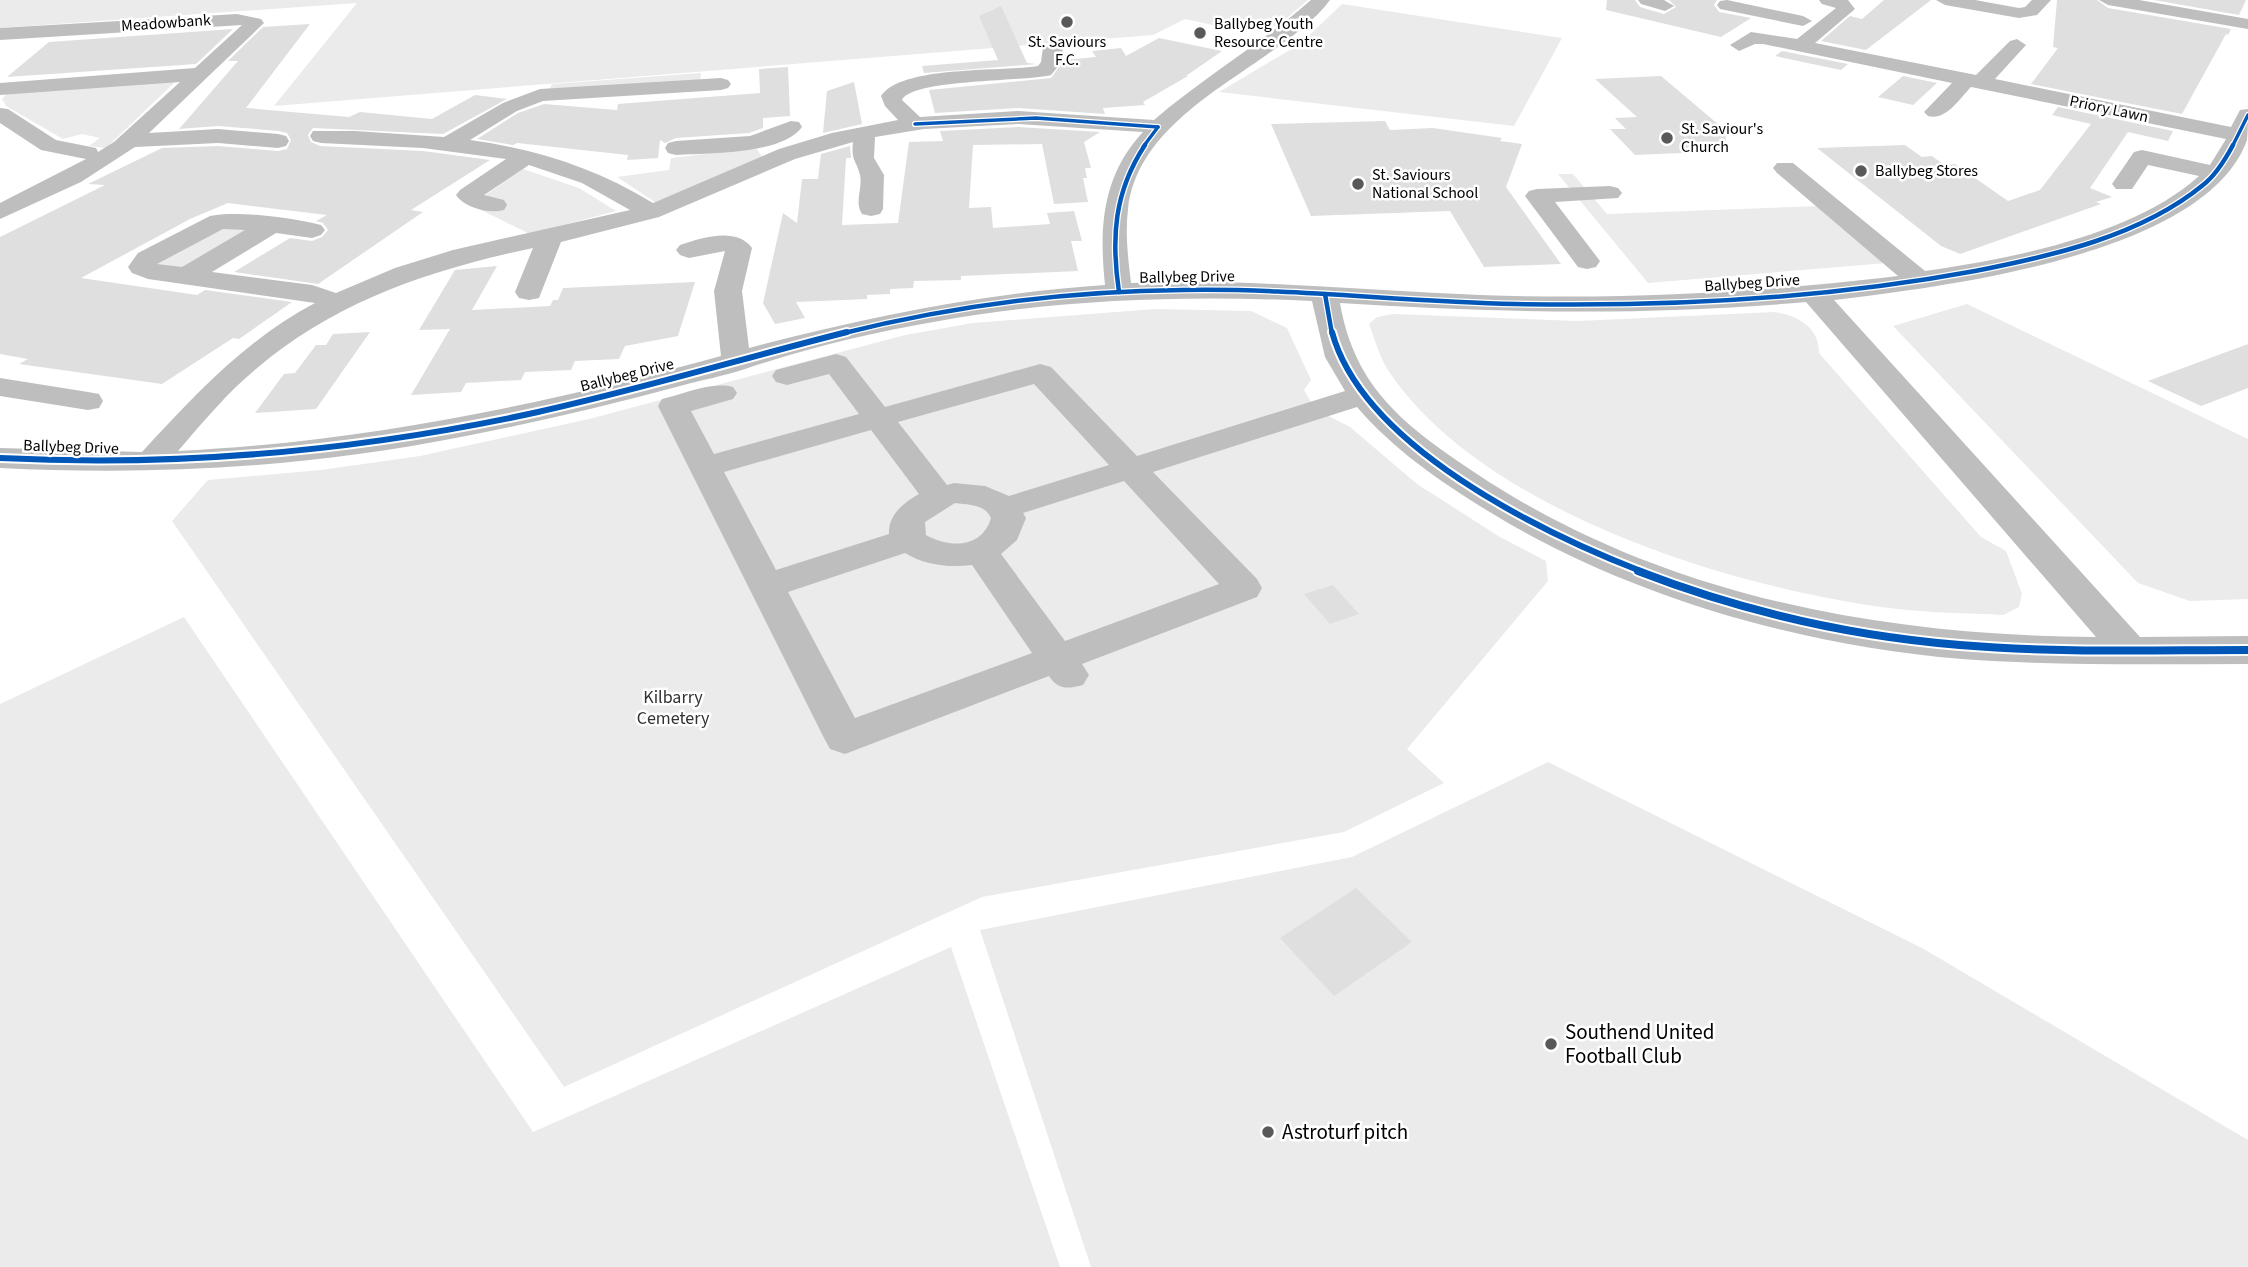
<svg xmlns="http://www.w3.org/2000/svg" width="2248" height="1267" font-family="'Source Sans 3',sans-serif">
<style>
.green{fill:#ebebeb}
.building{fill:#dfdfdf}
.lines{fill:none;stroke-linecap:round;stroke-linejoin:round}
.minor{fill:#bebebe;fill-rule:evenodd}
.cycleway-far3-casing{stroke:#fff;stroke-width:6}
.cycleway-far2-casing{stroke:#fff;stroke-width:7}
.cycleway-far1-casing{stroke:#fff;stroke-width:10}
.cycleway-casing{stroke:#fff;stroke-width:12}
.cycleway-far3{stroke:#0057b8;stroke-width:3.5}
.cycleway-far2{stroke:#0057b8;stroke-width:4.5}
.cycleway-far1{stroke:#0057b8;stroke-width:6}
.cycleway{stroke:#0057b8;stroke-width:8}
.poi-dot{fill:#595959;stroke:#fff;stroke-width:2.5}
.labels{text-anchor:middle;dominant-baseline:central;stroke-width:5;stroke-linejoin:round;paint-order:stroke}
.far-street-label{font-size:16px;fill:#000;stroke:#fff}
.far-poi-label{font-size:16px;fill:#000;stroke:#fff;text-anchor:start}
.park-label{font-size:18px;fill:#323232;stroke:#fff}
.near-poi-label{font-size:21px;fill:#000;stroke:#fff;text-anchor:start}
</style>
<rect width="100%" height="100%" fill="#fff"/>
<g class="green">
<polygon points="0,0 1308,0 1279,25 1254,27 1246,32 1185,19 1153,35 274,106 357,3 0,28"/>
<polygon points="1342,4 1562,38 1514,126 1219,92 1300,44"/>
<polygon points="701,73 700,82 550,89 552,84"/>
<polygon points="177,80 106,148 89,146 100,138 82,134 63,139 6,106 2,99 8,93"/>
<polygon points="756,148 763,158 655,202 617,177 669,170 671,158"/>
<polygon points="523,169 579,188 616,211 530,234 471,205"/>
<polygon points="1558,174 1573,174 1607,214 1819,206 1887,263 1648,283"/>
<polygon points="219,227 252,231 185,271 151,267"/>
<polygon points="1967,304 2248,439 2248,599 2190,601 2138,583 1893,326"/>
<polygon points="1155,309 1251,311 1287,328 1311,380 1304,390 1315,409 1350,427 1417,484 1500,537 1546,561 1548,581 1407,749 1444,783 1344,832 982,897 564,1087 172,521 208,480 321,470 420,456 589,419 905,335 973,323"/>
<path d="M1775 312C1798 316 1819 327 1819 353L1981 537 2006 551 2022 594 2019 607 2003 615C1968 613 1932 613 1897 609 1737 590 1484 512 1390 373 1380 359 1375 340 1369 324L1377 317 1393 314 1578 321Z"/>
<polygon points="184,617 533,1132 951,947 1060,1267 0,1267 0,704"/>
<polygon points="1548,762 1922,948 2248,1140 2248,1267 1091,1267 980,930 1352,857"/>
</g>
<g class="building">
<polygon points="1607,0 1635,0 1640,7 1664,14 1676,7 1669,0 1717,0 1714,5 1719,12 1751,18 1721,37 1606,10"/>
<polygon points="1884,0 1931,0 1866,50 1821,41 1850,16 1862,19"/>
<polygon points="2057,0 2097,0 2108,8 2231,29 2228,35 2226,34 2182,114 2031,84 2058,48 2053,47"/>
<polygon points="2154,0 2246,0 2239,15"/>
<polygon points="1001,6 1027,63 1037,64 924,73 922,66 998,60 979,16"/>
<polygon points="310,24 246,108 349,117 360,112 432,119 475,95 507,99 443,134 313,128 308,135 311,142 320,146 423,151 490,160 411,210 423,212 318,284 234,272 290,238 312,241 322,237 328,230 323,223 316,221 327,215 228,203 190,219 81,278 197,295 205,290 292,302 239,339 233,338 162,384 19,364 28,359 0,354 0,237 105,185 88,184 162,148 218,146 278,151 287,149 291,140 287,133 279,131 218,126 179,129 238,61 228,61 263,27"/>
<polygon points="233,29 196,64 7,77 49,42"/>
<polygon points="1159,38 1222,51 1186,76 1188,76 1143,102 1145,105 1103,108 1105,114 1018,108 935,113 929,90 1051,78 1064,60 1096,57 1092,51 1121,48 1126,56"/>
<polygon points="1782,51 1848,64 1841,70 1775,56"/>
<polygon points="788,67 790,116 763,118 763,128 749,133 676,138 665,143 660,140 658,158 627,160 628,155 517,143 513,145 477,139 518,113 544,104 617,110 618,104 760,93 759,69"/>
<polygon points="1661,76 1725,130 1727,151 1635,155 1610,129 1626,129 1615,118 1637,117 1595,79"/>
<polygon points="1903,76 1937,83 1913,105 1878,97"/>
<polygon points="854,82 862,124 823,133 827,91"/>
<polygon points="2058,107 2173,131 2168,141 2128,132 2090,188 2112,197 2096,202 2101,204 1960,254 1941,246 1817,148 1905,145 1922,157 1932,156 1944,165 1955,164 2008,201 2040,190 2091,124 2052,115"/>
<polygon points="1385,121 1390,130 1433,128 1502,138 1500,141 1522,144 1506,187 1561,264 1484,267 1450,211 1311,216 1271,124"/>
<polygon points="1018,127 1100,132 1084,142 1091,168 1085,168 1087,178 1083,178 1088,202 1054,204 1042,144 973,145 969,208 991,207 993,228 1050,224 1047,213 1074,211 1082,241 1071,241 1078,271 961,276 961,280 914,281 913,288 890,289 890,294 867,295 867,299 796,302 805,318 775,324 763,303 783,213 797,223 802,179 818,179 821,154 850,146 851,158 846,158 842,225 898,223 909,142 943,141 940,131"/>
<polygon points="497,266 472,310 550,306 553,300 558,300 563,288 695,282 678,336 625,346 619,359 575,361 571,370 525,372 521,380 466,383 461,392 411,395 450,329 419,330 455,270"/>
<polygon points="370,332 316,409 255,413 284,374 295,373 316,345 326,345 333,334"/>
<polygon points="2248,344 2248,388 2201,406 2148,381"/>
<polygon points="1333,585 1359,614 1330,624 1304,594"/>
<polygon points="1356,888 1412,942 1334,996 1280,938"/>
</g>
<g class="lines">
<g class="minor">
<path d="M1311 0H1330C1314 22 1287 40 1265 56 1211 94 1136 136 1128 209 1125 234 1128 258 1131 283 1248 278 1364 291 1480 295 1615 300 1749 293 1881 278L1898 276 1777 173 1773 168 1777 163H1793L1925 271C2010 259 2134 235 2199 176L2148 165 2132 189H2116L2112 184 2134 152 2142 150 2210 165 2226 139 1971 87C1959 99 1946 121 1928 116L1924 112 1952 83 1763 44H1755L1739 51 1730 45 1751 32 1797 39 1836 8 1822 4 1819 0H1848L1855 9 1815 43 1976 75 2010 41 2017 39 2026 45 1995 79 2231 127 2240 110 2248 109C2248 118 2248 131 2247 140 2206 256 1940 287 1834 300L2140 637 2248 636V664C2153 664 2057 666 1962 659 1806 646 1644 601 1508 523 1454 491 1398 455 1357 407L1153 472 1257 579 1262 588 1257 597 1082 664 1089 675 1083 685C1068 689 1058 690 1049 676L845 754 830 749 824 738 658 406 662 399C684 394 711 381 733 387L737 393 733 399 691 411 714 454 859 414 829 374 787 385 776 382 772 376 776 370 836 354 846 357 885 407 1040 364 1051 367 1137 456 1345 391 1325 357 1312 301C1187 295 1062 299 939 321 874 332 807 348 745 369 724 376 702 380 680 386 609 405 538 422 466 436 312 467 157 476 0 468V448L142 452C195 395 245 340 315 303L148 279 132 273 128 267 138 253 210 216C234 210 296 218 321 225L325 230 321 235 312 238 276 233 212 272 312 285 336 293 395 268 453 250 630 210 582 183 529 165 484 195 504 200 507 205 504 210C489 214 465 208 456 195L460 190 506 159 423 148 321 143 313 141 310 136 313 131H355L444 137 503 103 540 89 721 78 728 80 731 84 728 88 721 90 543 101 517 111 470 140C536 149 596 168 653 203L779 149 832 133 898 120 885 106 881 96C902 65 1001 72 1038 66L1041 62 1043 47 1053 41 1063 47 1061 63 1051 75C1023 82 913 79 902 100L920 117 1018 111 1154 120C1204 77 1261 44 1311 0ZM1018 124 1143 132C1102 176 1099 227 1105 285 983 293 866 317 749 348L742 291 752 248C737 226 700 238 680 245L676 250 680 255 689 258 725 251 714 291 721 356C542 405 363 442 178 451 203 422 227 393 256 369 335 301 433 269 533 248L515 292 519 298 529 300 539 298 561 242 659 217 795 159 853 142C851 161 856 159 860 175 863 188 854 202 862 214L871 216 880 214 883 209 884 175 874 158 875 137 924 129ZM223 229 245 230 182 267 157 264ZM1806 302 2096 637C1879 636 1659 595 1477 474 1407 427 1355 390 1340 303 1496 313 1650 316 1806 302ZM1034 384 1109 465 1009 496 985 486 954 483 947 485 898 422ZM871 430 919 494C903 503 888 515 889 534L776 570 724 472ZM1124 481 1219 584 1065 641 1001 554 1017 540 1026 518 1023 513ZM955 503C969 505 985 504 991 518 982 549 949 548 926 535L925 522ZM905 553C925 565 948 568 972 565L1032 653 855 718 788 592Z"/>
<polygon points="1638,0 1664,0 1674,6 1665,11 1641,4"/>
<polygon points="1727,0 1803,16 1812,21 1803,26 1720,9 1717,5 1720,1"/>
<polygon points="1936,0 1975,0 2019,8 2025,7 2032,0 2051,0 2037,15 2019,18 1945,5"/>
<polygon points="2099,0 2139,0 2248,19 2248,29 2108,5"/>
<polygon points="237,14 261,19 264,23 149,133 218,129 278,134 286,136 289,141 286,146 278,148 218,143 135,147 81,182 0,219 0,203 86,159 41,150 0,123 0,108 8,109 56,140 96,148 98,152 114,142 180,82 0,95 0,83 195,68 242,25 0,40 0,28"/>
<path d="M791 121 799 122 802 127C782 155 707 153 676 155L668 153 665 148 668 143 676 141 750 136Z"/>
<polygon points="1610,186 1618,188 1622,193 1618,198 1555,202 1600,261 1596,267 1587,269 1578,267 1525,196 1529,191 1537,189"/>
<polygon points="0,378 88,392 99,394 103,401 99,408 88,410 0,396"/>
</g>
<g class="cycleway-far3-casing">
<g id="cycleway-far3">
<polyline points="915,124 1036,118 1158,127"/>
<polyline points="1143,147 1158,127"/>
<polyline points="2232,147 2248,115"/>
</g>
</g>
<g class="cycleway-far2-casing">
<g id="cycleway-far2">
<path d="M1119 292C1111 238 1114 192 1145 145"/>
<polyline points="1325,294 1332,334"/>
<path d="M840 334C952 306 1068 291 1183 290 1294 288 1404 302 1515 304 1669 307 1824 299 1975 271 2052 256 2141 236 2203 185 2216 175 2225 160 2233 145"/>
</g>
</g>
<g class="cycleway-far1-casing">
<g id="cycleway-far1">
<path d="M1332 332C1363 446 1540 532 1643 572"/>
<path d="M0 458C182 467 360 451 538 412 642 389 744 358 847 332"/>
</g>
</g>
<g class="cycleway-casing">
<path id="cycleway" d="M1638 571C1741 611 1850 636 1960 645 2056 653 2152 650 2248 650"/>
</g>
<use href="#cycleway-far3" class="cycleway-far3"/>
<use href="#cycleway-far2" class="cycleway-far2"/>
<use href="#cycleway-far1" class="cycleway-far1"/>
<use href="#cycleway" class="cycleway"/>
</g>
<g class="poi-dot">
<circle cx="1067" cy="22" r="7"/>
<circle cx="1200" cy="33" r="7"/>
<circle cx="1667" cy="138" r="7"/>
<circle cx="1861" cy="171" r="7"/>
<circle cx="1358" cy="184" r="7"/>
<circle cx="1551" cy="1044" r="7"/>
<circle cx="1268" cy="1132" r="7"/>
</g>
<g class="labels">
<g class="far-street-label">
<text transform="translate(166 23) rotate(-4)">Meadowbank</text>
<text transform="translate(2109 109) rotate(12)">Priory Lawn</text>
<text transform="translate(1187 277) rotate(-1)">Ballybeg Drive</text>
<text transform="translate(1752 283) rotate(-4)">Ballybeg Drive</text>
<text transform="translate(627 375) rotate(-14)">Ballybeg Drive</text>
<text transform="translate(71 447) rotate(2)">Ballybeg Drive</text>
</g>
<g class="far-poi-label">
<text x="1214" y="24">Ballybeg Youth<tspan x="1214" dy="18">Resource Centre</tspan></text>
<text x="1067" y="42" text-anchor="middle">St. Saviours<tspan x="1067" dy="18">F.C.</tspan></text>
<text x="1681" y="129">St. Saviour's<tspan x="1681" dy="18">Church</tspan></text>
<text x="1875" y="171">Ballybeg Stores</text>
<text x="1372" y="175">St. Saviours<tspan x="1372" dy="18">National School</tspan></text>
</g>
<g class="park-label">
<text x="673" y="697">Kilbarry<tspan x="673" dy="21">Cemetery</tspan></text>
</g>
<g class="near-poi-label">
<text x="1565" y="1032">Southend United<tspan x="1565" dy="24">Football Club</tspan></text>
<text x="1282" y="1132">Astroturf pitch</text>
</g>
</g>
</svg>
